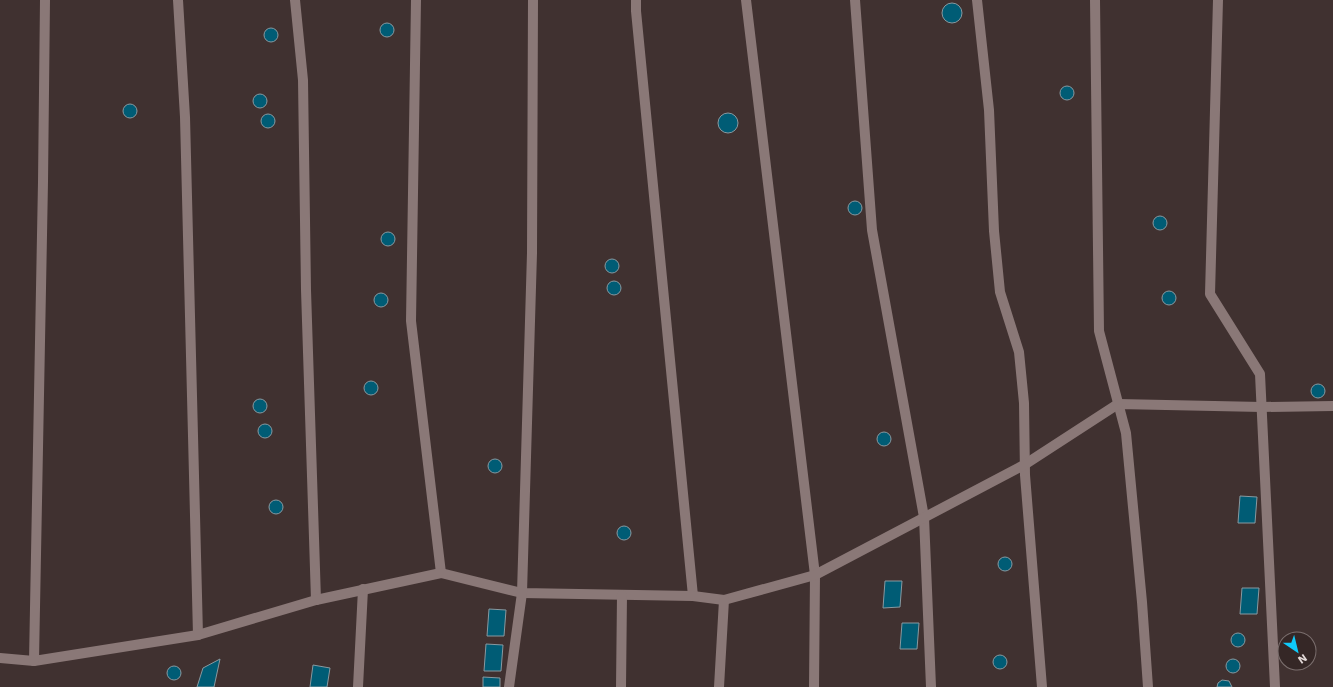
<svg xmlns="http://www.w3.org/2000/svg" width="1333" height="687" font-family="'Work Sans',sans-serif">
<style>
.building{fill:#005c75;stroke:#8899a0}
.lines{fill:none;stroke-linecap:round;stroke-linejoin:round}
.minor{stroke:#8a7877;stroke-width:10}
</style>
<rect width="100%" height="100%" fill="#403130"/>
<g class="building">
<circle cx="952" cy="13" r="10"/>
<circle cx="387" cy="30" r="7"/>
<circle cx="271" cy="35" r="7"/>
<circle cx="1067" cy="93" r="7"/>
<circle cx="260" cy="101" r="7"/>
<circle cx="130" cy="111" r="7"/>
<circle cx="728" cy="123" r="10"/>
<circle cx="268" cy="121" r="7"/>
<circle cx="855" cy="208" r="7"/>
<circle cx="1160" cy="223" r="7"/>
<circle cx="388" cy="239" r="7"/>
<circle cx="612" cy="266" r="7"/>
<circle cx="614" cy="288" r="7"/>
<circle cx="1169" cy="298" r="7"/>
<circle cx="381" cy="300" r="7"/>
<circle cx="371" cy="388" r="7"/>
<circle cx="1318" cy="391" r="7"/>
<circle cx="260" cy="406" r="7"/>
<circle cx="265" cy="431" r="7"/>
<circle cx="884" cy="439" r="7"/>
<circle cx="495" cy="466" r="7"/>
<polygon points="1240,496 1257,497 1255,523 1238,523"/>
<circle cx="276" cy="507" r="7"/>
<circle cx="624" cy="533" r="7"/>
<circle cx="1005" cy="564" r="7"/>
<polygon points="885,581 902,581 900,607 883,608"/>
<polygon points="1242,588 1259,588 1257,614 1240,614"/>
<polygon points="489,609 506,610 504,636 487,636"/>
<polygon points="902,623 919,623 917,649 900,649"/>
<circle cx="1238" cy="640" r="7"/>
<polygon points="486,644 503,645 501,671 484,671"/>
<circle cx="1000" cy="662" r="7"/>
<circle cx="1233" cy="666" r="7"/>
<polygon points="220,659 214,687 197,687 203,668"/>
<polygon points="313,665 330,668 327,687 310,687"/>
<circle cx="174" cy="673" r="7"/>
<polygon points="483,677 500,678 500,687 483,687"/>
<polygon points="1222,680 1229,681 1232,687 1217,687 1218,683"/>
</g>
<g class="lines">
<g class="minor">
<polyline points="178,0 185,117 198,635"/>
<polyline points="295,0 303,80 306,290 316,600"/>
<polyline points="416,0 411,321 441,573"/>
<polyline points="636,0 636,11 693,596"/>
<polyline points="746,0 815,575 814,687"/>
<polyline points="855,0 872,230 924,517 931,687"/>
<polyline points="977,0 989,110 994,231 1000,292 1019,352 1024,403 1025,475 1042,687"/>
<polyline points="1095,0 1099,331 1126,433 1142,602 1148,687"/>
<polyline points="1218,0 1210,294 1260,374 1275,687"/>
<polyline points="0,658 34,661 198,635 316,600 441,573 522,593 693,596 724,600 815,575 1024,465 1118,404 1262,407 1333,406"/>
<polyline points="34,661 43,182 45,0"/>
<polyline points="358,687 363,589"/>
<polyline points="509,687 522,593 532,253 533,0"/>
<polyline points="621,687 622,595"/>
<polyline points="719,687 724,600"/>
</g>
</g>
<g transform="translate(1297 651) rotate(145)"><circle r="19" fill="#352726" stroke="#7b6f6e"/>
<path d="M0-3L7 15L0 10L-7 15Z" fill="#0fcafa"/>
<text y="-6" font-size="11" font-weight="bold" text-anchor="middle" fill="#e4dad9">N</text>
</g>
</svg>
